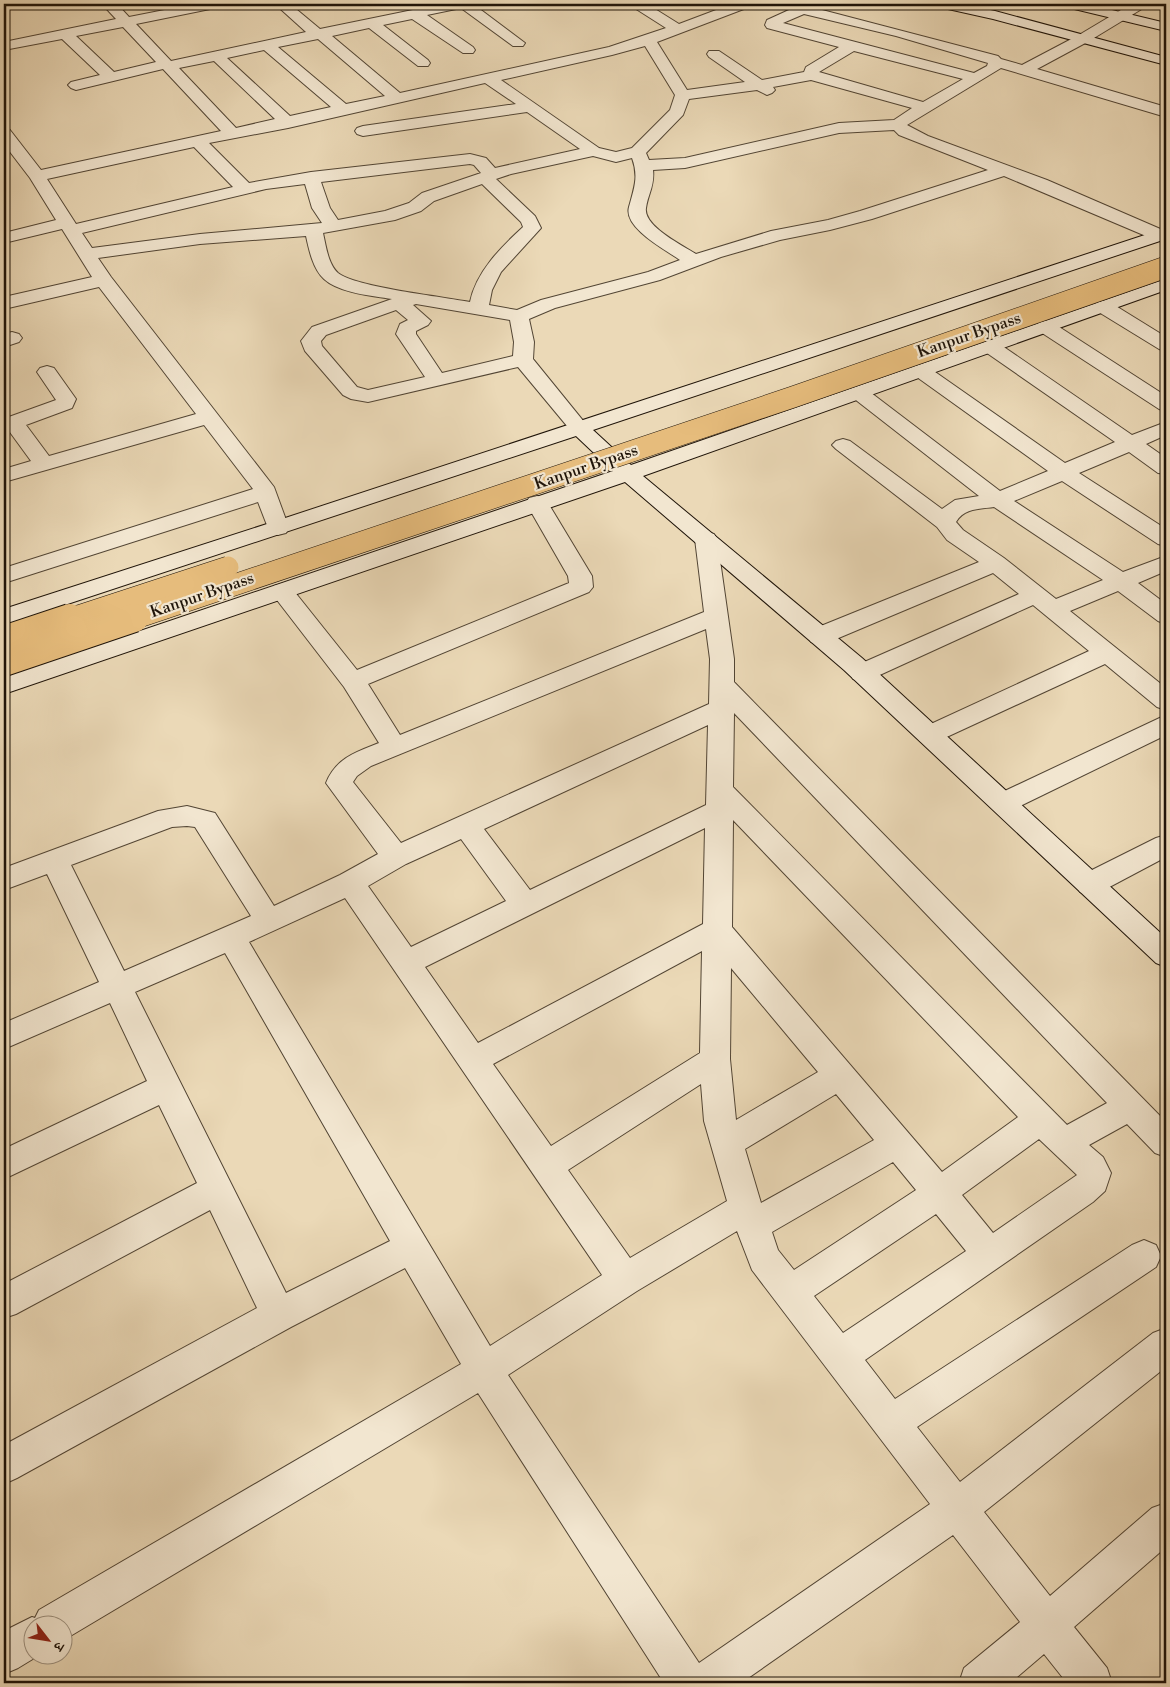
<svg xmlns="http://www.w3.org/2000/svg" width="1170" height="1687" font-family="'Libre Bodoni','Noto Serif Devanagari',serif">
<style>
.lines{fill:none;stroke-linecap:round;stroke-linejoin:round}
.street-casing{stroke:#524534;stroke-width:2}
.secondary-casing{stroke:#1f1409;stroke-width:2}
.street{fill:#f2e6d0;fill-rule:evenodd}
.secondary{fill:#f2e6d0;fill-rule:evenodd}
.highway-bridge-far2-casing{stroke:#1f1409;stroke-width:17;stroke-linecap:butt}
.highway-bridge-far1-casing{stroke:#1f1409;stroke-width:22;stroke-linecap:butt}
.highway-bridge-casing{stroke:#1f1409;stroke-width:30;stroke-linecap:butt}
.highway-bridge-far2{stroke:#e6bc7c;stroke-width:16}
.highway-bridge-far1{stroke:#e6bc7c;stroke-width:21}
.highway-bridge{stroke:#e6bc7c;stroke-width:28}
.labels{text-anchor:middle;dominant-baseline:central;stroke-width:4.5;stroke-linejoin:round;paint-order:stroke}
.far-street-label{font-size:16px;fill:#1f1409;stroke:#f2e6d0}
</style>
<rect width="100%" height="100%" fill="#ebd9b7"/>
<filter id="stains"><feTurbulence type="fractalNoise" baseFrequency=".004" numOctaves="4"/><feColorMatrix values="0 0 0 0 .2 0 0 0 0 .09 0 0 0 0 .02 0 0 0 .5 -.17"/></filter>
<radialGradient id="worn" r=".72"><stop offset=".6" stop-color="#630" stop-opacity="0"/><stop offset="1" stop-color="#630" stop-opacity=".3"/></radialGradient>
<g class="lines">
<g class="street-casing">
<g id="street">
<path d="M102 4H117L129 17 195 4H222L220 7 215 8 136 24 171 61 306 32 275 4H290L320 29 442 4H473L525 43 523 46H513L461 8 427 15 473 47 475 50 473 53H463L412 19 383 25 428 60 430 63 428 66H418L369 28 332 36 400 93 609 47 666 28 633 7 631 4H647L679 24 732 4H751L749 7 657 42 687 90 745 82 709 57 707 54 709 51H719L762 80 804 72 806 67 839 47 767 28 765 25 767 20 789 10 775 7 773 4 803 5 998 56 1001 59 1022 65 1079 35 1131 4H1147L1145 7 1089 41 1037 69 1166 107V117L1001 68 907 125 928 136 1047 180 1165 231 1166 237 1159 240 1153 239 1004 176 872 219 830 230 780 240 721 257 660 280 555 308 529 319 534 342 533 359 589 428 586 432 579 434 572 432 518 367 368 402 351 399 343 395 305 351 301 341 312 327 392 299C373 296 339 293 324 279 313 269 309 250 306 236L200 244 98 258 111 277 274 487 289 528 286 533 278 535 270 533 258 502 4 583V568L253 489 204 425 4 482V469L31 461 4 424 6 418 56 400 37 372 40 368 47 366 54 368 76 399 72 408 26 425 49 456 196 414 99 287 4 309V297L92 277 62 229 4 243V233L56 220 30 178 4 144V128L10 130 41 170 221 131 163 69 76 90 71 88 68 85 71 82 100 75 62 39 4 50V42L116 19ZM804 14 896 36 988 63 987 66 974 73 783 23ZM123 27 156 62 114 72 76 36ZM318 39 385 96 346 104 278 47ZM645 46 675 95 670 110 632 148 616 152 599 148 501 80 612 55ZM264 50 331 107 290 116 227 58ZM854 51 963 79 923 102 819 72ZM214 61 275 119 236 128 179 68ZM811 80 912 108 894 120 839 123 685 158 649 160 646 153 683 115 689 99 757 90 767 95 772 93 775 90 773 87ZM485 83 516 104 363 126 357 128 355 131 357 134 363 136 527 112 580 149 495 168 486 158 470 154 311 172 249 183 209 143 288 128ZM894 130 899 135 988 170 860 211 828 220 771 231 696 254C682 245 643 226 646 208 648 194 655 185 653 170L685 168 839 133ZM194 147 233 187 76 224 47 179ZM593 156 616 162 632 158C639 177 634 188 629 207 623 228 666 250 680 260L648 272 541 300 517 310 489 305 492 290 501 272 541 228 535 216 496 179 511 174ZM470 164 474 165 481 173 422 193 409 203 385 211 338 220 330 208 321 182ZM305 184 312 208 322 223 200 234 92 248 82 233 266 189ZM482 184 521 222 523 227C501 247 476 272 470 302 444 297 355 287 338 273 328 264 326 246 323 233L395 220 421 211 434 201ZM416 304 510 320 514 342 513 356 442 373 416 334V331L428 325 431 321 413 305ZM396 310 408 320 400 324 396 334 425 377 368 390 357 387 322 346 321 341 326 335Z"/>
<polygon points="1104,301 1111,303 1166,337 1166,351 1159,349 1097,311 1095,307 1097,303"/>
<polygon points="1046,321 1053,323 1166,396 1166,411 1159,409 1039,331 1036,327 1039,323"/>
<polygon points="12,332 19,334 22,338 19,342 4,347 4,334"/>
<path d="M991 341 998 343 1132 435 1166 422V435L1146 444 1166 458V474L1158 473 1129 452 1079 473 1166 529V546L1158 544 1062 481 1014 501 1123 572 1166 556V571L1138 583 1166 604V624L1158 621 1118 591 1070 611 1166 688V710L1157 707 1105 664 938 741 929 744 920 741 916 735 920 729 1089 651 1033 605 871 679 862 681 853 679 850 673 853 667 1019 594 993 573 829 642 820 644 811 642 808 636 811 630 979 562 947 540 937 527 836 449 832 445 836 441 843 439 850 441 942 509 955 500 979 496 852 397 849 393 852 389 859 387 866 389 1000 491 1048 471 914 375 911 371 914 367 921 365 928 367 1065 463 1115 442 984 351 981 347 984 343ZM994 507 1103 580 1056 599 1004 558 963 530 956 522C964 508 980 509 994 507Z"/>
<path d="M537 496 545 498 548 503 592 576 593 587 589 592 368 684 400 735 704 612 695 539 698 534 706 532 714 534 717 539 734 659V682L1166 1122V1157L1155 1153 1127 1124 1089 1145 1103 1157 1111 1173 1105 1191 1093 1202 865 1360 895 1399 1132 1245 1144 1240 1156 1245 1161 1256 1156 1267 917 1427 960 1482 1153 1333 1166 1328V1367L984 1512 1050 1596 1152 1508 1166 1503V1547L1074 1627 1107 1668 1112 1683H1067L1044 1654 1010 1683H959L964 1668 1020 1622 953 1535 741 1683H664L478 1393 67 1638 62 1640V1624H32V1654H41L18 1668 4 1674V1631L32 1617 35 1618 39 1610 461 1364 405 1268 291 1327 17 1478 4 1484V1445L257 1308 210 1210 16 1314 4 1318V1284L197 1183 159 1105 4 1179V1149L147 1081 110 1003 4 1049V1023L99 982 47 874 4 890V868L158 811 187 806 215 813 274 906 340 875 378 854 326 783C336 758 356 752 379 743L344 687 270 591 274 586 282 584 290 586 357 670 569 583 568 576 526 503 529 498ZM706 629 710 659 709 704 401 843 353 782 357 776 371 766ZM734 713 1107 1103 1067 1125 733 787ZM708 725 706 805 530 890 484 829ZM733 820 1018 1117 942 1172 732 927ZM187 826 195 827 251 916 124 971 71 865 172 827ZM705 828 703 924 478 1043 425 967ZM461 839 506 901 411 947 368 886 406 864ZM345 898 602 1275 490 1346 249 942ZM702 951 700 1053 551 1146 493 1064ZM225 953 390 1241 286 1293 135 992ZM731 968 818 1072 736 1120 730 1059ZM701 1084 704 1121 727 1201 630 1258 568 1170ZM836 1094 874 1140 761 1203 745 1149ZM1039 1139 1077 1175 993 1233 962 1195ZM893 1162 916 1190 794 1270 778 1250 772 1232ZM936 1214 966 1251 843 1333 814 1296ZM737 1231 752 1270 930 1504 699 1663 508 1375 637 1291Z"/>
<polygon points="1166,715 1166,735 1012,810 1003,813 994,810 990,803 994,796"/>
<polygon points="1166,835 1166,857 1100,892 1090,895 1080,892 1076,884 1080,876 1156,838"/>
</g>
</g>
<g class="secondary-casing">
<g id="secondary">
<polygon points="937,4 962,4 995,11 1166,57 1166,65 993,19 939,7"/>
<polygon points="1064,4 1087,4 1166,23 1166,31 1066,7"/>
<polygon points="1166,228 1166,239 593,430 631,465 1166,279 1166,290 643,476 862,658 1166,938 1166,967 1156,963 844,670 625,482 4,694 4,677 613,471 576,436 4,625 4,609 270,523"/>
</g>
</g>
<use href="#street" class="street"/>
<use href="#secondary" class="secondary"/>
<g class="highway-bridge-far2-casing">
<polyline id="highway-bridge-far2" points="1163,268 1166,267"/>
</g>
<g class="highway-bridge-far1-casing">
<g id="highway-bridge-far1">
<polyline points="66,620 228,567"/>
<polyline points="130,620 793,397 1166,267"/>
</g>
</g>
<g class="highway-bridge-casing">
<g id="highway-bridge">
<polyline points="4,640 70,618"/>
<polyline points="4,662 134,618"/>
</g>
</g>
<use href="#highway-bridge-far2" class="highway-bridge-far2"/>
<use href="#highway-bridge-far1" class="highway-bridge-far1"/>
<use href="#highway-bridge" class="highway-bridge"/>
</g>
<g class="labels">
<g class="far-street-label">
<text transform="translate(969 335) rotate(-19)">Kanpur Bypass</text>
<text transform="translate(586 467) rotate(-19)">Kanpur Bypass</text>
<text transform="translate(202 595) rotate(-19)">Kanpur Bypass</text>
</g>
</g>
<rect width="1170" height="1687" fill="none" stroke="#ebd9b7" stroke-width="20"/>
<rect x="5" y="5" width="1160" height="1677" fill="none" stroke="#1f1409" stroke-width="2.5"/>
<rect x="10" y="10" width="1150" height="1667" fill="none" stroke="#1f1409"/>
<g transform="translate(48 1640) rotate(121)"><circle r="24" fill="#f2e6d0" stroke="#9e9280"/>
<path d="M0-4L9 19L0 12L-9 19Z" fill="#8f2418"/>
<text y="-8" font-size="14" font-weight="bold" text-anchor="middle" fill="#1f1409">उ</text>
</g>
<rect width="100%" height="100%" filter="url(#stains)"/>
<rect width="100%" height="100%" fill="url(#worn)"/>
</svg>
